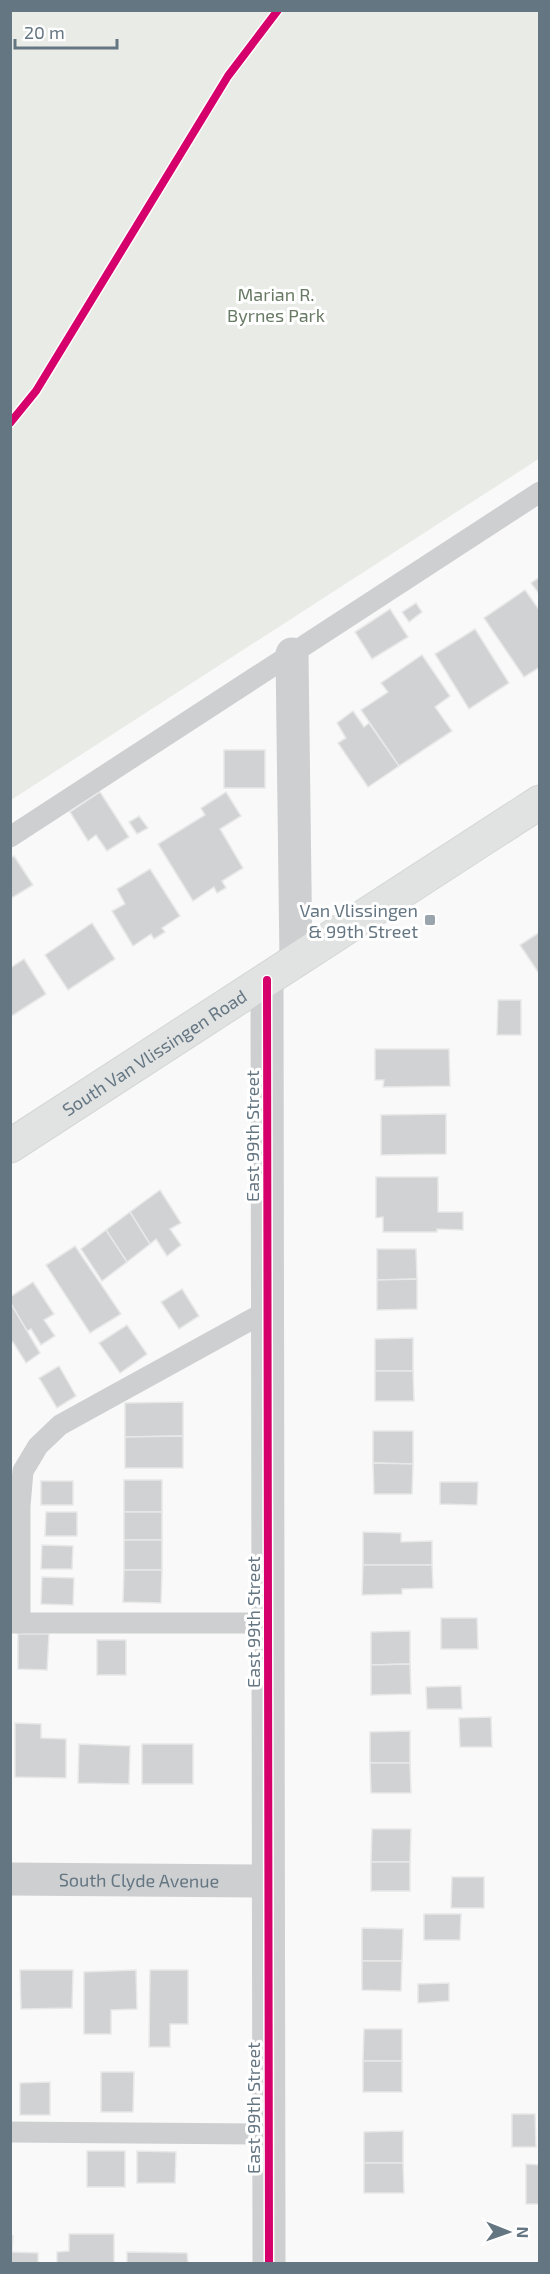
<svg xmlns="http://www.w3.org/2000/svg" width="550" height="2274" font-family="'Exo 2',sans-serif">
<style>
.green{fill:#e8ebe6}
.building{fill:#d0d2d3;stroke:#e8e8e8;stroke-width:1.5}
.lines{fill:none;stroke-linecap:round;stroke-linejoin:round}
.secondary-casing{stroke:#d5d6d7;stroke-width:35}
.lane{stroke:#cecfd0;stroke-width:21}
.street{stroke:#cecfd0;stroke-width:33}
.secondary{stroke:#e1e2e2;stroke-width:33}
.cycleway-casing{stroke:#fff;stroke-width:11}
.cycleway{stroke:#d6006c;stroke-width:8}
.poi-dot{fill:#99a4ac;stroke:#fff;stroke-width:2}
.labels{text-anchor:middle;dominant-baseline:central;stroke-width:6;stroke-linejoin:round;paint-order:stroke}
.park-label{font-size:18px;fill:#687a64;stroke:#fff}
.poi-label{font-size:18px;fill:#657683;stroke:#fff;text-anchor:end}
.street-label{font-size:18px;fill:#657683;stroke:#fff}
</style>
<rect width="100%" height="100%" fill="#f9f9f9"/>
<polygon class="green" points="11,10 539,11 540,458 11,800"/>
<g class="building">
<polygon points="540,577 540,595 531,583"/>
<polygon points="525,590 540,611 540,667 524,677 484,618"/>
<polygon points="416,603 422,612 409,622 402,612"/>
<polygon points="390,609 408,637 372,659 355,632"/>
<polygon points="475,629 509,683 469,709 435,654"/>
<polygon points="422,655 450,696 435,707 452,731 399,766 361,710 388,692 381,683"/>
<polygon points="353,711 364,727 369,723 399,766 368,787 338,743 346,738 337,723"/>
<rect x="224" y="750" width="41" height="38"/>
<polygon points="100,792 129,837 107,851 96,835 88,841 70,812"/>
<polygon points="226,792 241,816 220,829 243,868 222,881 226,888 217,893 214,887 193,901 158,844 205,815 201,808"/>
<polygon points="139,816 148,828 137,834 129,822"/>
<polygon points="14,856 33,885 10,899 10,858"/>
<polygon points="150,869 180,916 162,928 165,932 154,939 151,934 133,946 112,911 125,904 117,889"/>
<polygon points="92,923 115,959 68,990 45,955"/>
<polygon points="540,932 540,975 520,945"/>
<polygon points="24,959 46,994 10,1017 10,968"/>
<polygon points="498,1000 521,1000 521,1035 497,1035"/>
<polygon points="375,1049 449,1049 450,1086 383,1087 384,1080 375,1080"/>
<polygon points="446,1114 446,1154 381,1155 381,1115"/>
<polygon points="376,1177 438,1177 438,1212 463,1212 463,1230 437,1229 437,1232 383,1232 383,1217 376,1218"/>
<polygon points="160,1190 181,1223 170,1229 181,1245 167,1256 156,1239 150,1244 130,1212"/>
<polygon points="130,1212 150,1244 127,1262 106,1230"/>
<polygon points="106,1230 127,1262 102,1281 81,1249"/>
<polygon points="75,1246 121,1314 90,1333 46,1265"/>
<polygon points="377,1249 416,1249 417,1279 377,1280"/>
<polygon points="417,1279 417,1309 377,1310 377,1280"/>
<polygon points="33,1282 54,1314 44,1320 55,1336 41,1345 31,1329 27,1331 10,1302 10,1297"/>
<polygon points="182,1289 199,1316 179,1329 161,1302"/>
<polygon points="10,1302 40,1353 26,1363 13,1342 10,1344"/>
<polygon points="127,1325 147,1354 120,1373 99,1343"/>
<polygon points="413,1338 413,1371 375,1371 375,1339"/>
<polygon points="59,1366 76,1396 57,1408 39,1378"/>
<polygon points="375,1371 413,1371 414,1401 375,1401"/>
<polygon points="183,1402 183,1436 125,1437 125,1403"/>
<polygon points="373,1431 413,1431 413,1464 373,1463"/>
<polygon points="183,1436 183,1468 125,1468 125,1437"/>
<polygon points="373,1463 413,1464 412,1494 374,1494"/>
<rect x="124" y="1480" width="38" height="32"/>
<rect x="41" y="1481" width="32" height="24"/>
<polygon points="440,1482 478,1482 477,1505 440,1504"/>
<polygon points="46,1512 77,1512 77,1536 45,1536"/>
<rect x="124" y="1512" width="38" height="28"/>
<polygon points="363,1532 401,1533 401,1542 432,1541 432,1565 363,1565"/>
<rect x="124" y="1540" width="38" height="30"/>
<polygon points="42,1545 73,1546 72,1569 41,1569"/>
<polygon points="363,1565 432,1565 433,1588 402,1589 402,1594 362,1595"/>
<polygon points="124,1570 162,1570 161,1603 123,1602"/>
<polygon points="42,1577 74,1578 73,1605 41,1604"/>
<polygon points="441,1618 477,1618 478,1649 441,1649"/>
<polygon points="410,1631 410,1664 371,1665 371,1632"/>
<polygon points="18,1634 49,1634 47,1670 18,1669"/>
<rect x="97" y="1640" width="29" height="35"/>
<polygon points="410,1664 411,1694 371,1695 371,1665"/>
<polygon points="461,1686 462,1709 427,1709 426,1687"/>
<polygon points="491,1717 492,1747 460,1747 459,1718"/>
<polygon points="15,1723 41,1724 41,1738 66,1739 66,1778 15,1777"/>
<polygon points="410,1731 410,1763 370,1763 370,1732"/>
<polygon points="79,1744 130,1746 129,1784 78,1783"/>
<rect x="142" y="1744" width="51" height="40"/>
<polygon points="370,1763 410,1763 411,1793 371,1793"/>
<polygon points="372,1829 411,1829 410,1862 371,1862"/>
<rect x="371" y="1862" width="39" height="29"/>
<polygon points="452,1877 484,1877 484,1908 451,1908"/>
<polygon points="424,1914 461,1914 460,1940 424,1940"/>
<polygon points="362,1928 403,1929 402,1961 362,1961"/>
<polygon points="362,1961 402,1961 401,1991 362,1990"/>
<polygon points="20,1970 73,1970 72,2008 21,2009"/>
<polygon points="136,1970 137,2009 111,2010 111,2034 84,2034 84,1972"/>
<polygon points="150,1970 188,1970 188,2024 170,2024 170,2047 149,2047"/>
<polygon points="449,1983 449,2001 418,2003 418,1984"/>
<polygon points="364,2029 402,2029 402,2061 363,2061"/>
<rect x="363" y="2061" width="39" height="31"/>
<polygon points="101,2072 134,2072 133,2112 101,2112"/>
<polygon points="50,2082 50,2115 20,2115 20,2083"/>
<polygon points="512,2114 535,2114 536,2147 512,2147"/>
<polygon points="403,2131 403,2163 364,2163 364,2132"/>
<rect x="87" y="2151" width="38" height="36"/>
<polygon points="137,2151 176,2152 175,2183 137,2183"/>
<polygon points="364,2163 403,2163 404,2193 364,2193"/>
<polygon points="526,2164 540,2165 540,2204 526,2204"/>
<polygon points="69,2234 114,2234 114,2264 57,2264 57,2252 69,2251"/>
<polygon points="10,2236 13,2236 12,2252 38,2253 38,2264 10,2264"/>
<polygon points="127,2252 187,2253 188,2264 127,2264"/>
</g>
<g class="lines">
<g class="secondary-casing">
<g id="secondary">
<path id="s2" d="M10 1146 540 802"/>
</g>
</g>
<g class="lane">
<polyline points="10,837 540,492"/>
<polyline points="10,1623 268,1623"/>
<polyline points="20,1623 20,1506 23,1471 38,1446 60,1425 267,1311"/>
<polyline points="10,2132 268,2134"/>
</g>
<g class="street">
<polyline points="292,654 296,961"/>
<polyline points="267,980 269,2264"/>
<path id="s1" d="M10 1879 268 1881"/>
</g>
<use href="#secondary" class="secondary"/>
<g class="cycleway-casing">
<g id="cycleway">
<polyline points="10,423 36,391 228,76 278,10"/>
<polyline points="267,980 269,2264"/>
</g>
</g>
<use href="#cycleway" class="cycleway"/>
</g>
<rect class="poi-dot" x="424" y="914" width="12" height="12" rx="3"/>
<g class="labels">
<g class="park-label">
<text x="276" y="294">Marian R.<tspan x="276" dy="21">Byrnes Park</tspan></text>
</g>
<g class="poi-label">
<text x="418" y="910">Van Vlissingen<tspan x="418" dy="21">&amp; 99th Street</tspan></text>
</g>
<g class="street-label">
<text stroke="none"><textPath href="#s2" startOffset="172">South Van Vlissingen Road</textPath></text>
<text transform="translate(252 1136) rotate(-90)">East 99th Street</text>
<text transform="translate(253 1622) rotate(-90)">East 99th Street</text>
<text stroke="none"><textPath href="#s1" startOffset="129">South Clyde Avenue</textPath></text>
<text transform="translate(253 2108) rotate(-90)">East 99th Street</text>
</g>
</g>
<rect width="550" height="2274" fill="none" stroke="#657683" stroke-width="24"/>
<g transform="translate(508 2232) rotate(91)" stroke="#ffffff" stroke-width="4.5" paint-order="stroke">
<path d="M0-4.5L10 22L0 15L-10 22Z" fill="#657683"/>
<text y="-9" font-size="16" font-weight="bold" text-anchor="middle" fill="#657683">N</text>
</g>
<path d="M15 39v9h102v-9" fill="none" stroke="#657683" stroke-width="3"/>
<text x="24" y="39" font-size="18" fill="#657683" stroke="#ffffff" stroke-width="4.5" paint-order="stroke">20 m</text>
</svg>
